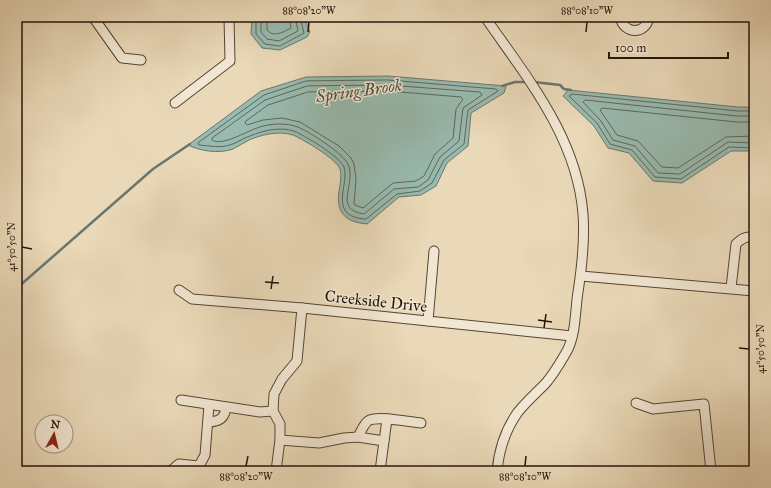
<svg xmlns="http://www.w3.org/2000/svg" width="771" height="488" font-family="'IM FELL Great Primer',serif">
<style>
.water{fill:#98baaf;stroke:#6a776d}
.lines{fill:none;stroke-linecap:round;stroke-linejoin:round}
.shore{stroke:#5e665c;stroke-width:1}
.stream{stroke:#6a776d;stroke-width:2.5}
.street-casing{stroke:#564436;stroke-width:11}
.street{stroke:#f1e6d1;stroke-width:9}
.ticks{fill:none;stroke:#24130a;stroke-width:1.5}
.labels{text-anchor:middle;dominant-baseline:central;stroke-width:3;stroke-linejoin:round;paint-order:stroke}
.street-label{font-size:16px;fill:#24130a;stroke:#f1e6d1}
.water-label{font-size:17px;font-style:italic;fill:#4d4d44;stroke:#f1e6d1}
.neatline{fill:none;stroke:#24130a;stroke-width:1.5}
.ticks-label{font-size:10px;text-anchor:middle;fill:#24130a}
</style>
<rect width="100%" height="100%" fill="#ead9b8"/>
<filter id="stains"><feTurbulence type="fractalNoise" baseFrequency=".005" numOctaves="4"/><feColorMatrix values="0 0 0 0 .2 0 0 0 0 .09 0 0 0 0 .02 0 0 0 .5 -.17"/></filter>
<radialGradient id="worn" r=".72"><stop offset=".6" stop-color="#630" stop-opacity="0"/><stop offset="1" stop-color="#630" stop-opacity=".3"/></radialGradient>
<g class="water">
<polygon points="252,17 304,17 310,32 307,37 280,50 262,48 251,34"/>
<path d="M388 76 506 86 504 93 471 113 468 146 447 163 436 186 421 195 399 197 367 224C345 222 336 213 339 191 340 184 342 176 340 169 337 160 309 143 299 138 285 129 263 134 249 140 244 143 238 146 233 149 219 154 200 151 188 145L261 91 306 77Z"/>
<polygon points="568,90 738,107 754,107 754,151 731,151 682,183 653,181 629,153 608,148 594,126 563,96"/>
</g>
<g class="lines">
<g class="shore">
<polyline points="256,17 256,34 265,44 280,46 304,33 300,17"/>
<polyline points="261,17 261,32 267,39 279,41 298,31 295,17"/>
<path d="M267 17V30C274 38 283 32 291 28L289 17"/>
<path d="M388 80 496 89 498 91 468 110 464 144 444 160 432 183 420 191 397 194 366 219C362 219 358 218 354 217 332 209 349 183 344 167 340 157 310 139 300 134 286 125 264 130 250 136 243 138 237 143 230 145 221 148 210 146 200 145L198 144 199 142 264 95 306 81Z"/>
<path d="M388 85 480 92 482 95 463 108 459 141 440 157 428 180 418 187 394 189 364 214C332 209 357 184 348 164 342 153 314 135 302 129 292 123 275 123 263 126 250 129 223 147 212 140V138L265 100 307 86Z"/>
<polygon points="388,91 461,97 463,99 456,109 453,138 435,154 424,176 416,181 393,183 363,208 355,205 354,204 356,179 354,164 351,158 339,146 300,122 282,118 263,120 247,125 245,123 246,121 268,105 308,92"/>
<polyline points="754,111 738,111 572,94 569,96 597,123 610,144 632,150 655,177 681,179 729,147 754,148"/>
<polyline points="754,116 737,116 585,100 583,102 601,121 613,140 635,146 658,173 680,174 728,142 754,143"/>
<polyline points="754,122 737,122 602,108 600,110 617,135 638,141 662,167 678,168 726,137 754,136"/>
</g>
<g class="stream">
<polyline points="534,82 560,85 564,89 571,90"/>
<polyline points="502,86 515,82 527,82"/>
<polyline points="17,288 153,169 190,144"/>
</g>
<g class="street-casing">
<g id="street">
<polyline points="93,17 122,58 141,60"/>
<path d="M485 17C527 78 577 137 583 214 585 240 582 266 578 292 575 311 576 334 567 351 560 363 554 374 545 384 536 393 526 402 518 412 505 430 499 450 497 471"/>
<path d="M620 17C624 35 646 35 649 17"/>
<polyline points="175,103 230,61 229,17"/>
<polyline points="581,276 754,291"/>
<path d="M731 288 736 244C741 239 747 235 754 238"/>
<polyline points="179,290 192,299 302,308 572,336"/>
<polyline points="428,321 434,251"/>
<polyline points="181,400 260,412 273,411"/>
<polyline points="636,403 653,409 704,404 711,471"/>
<path d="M208 422C218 422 225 419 226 407"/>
<path d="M358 437C361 432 363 425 368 421 377 415 409 422 421 423"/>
<polyline points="280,440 319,443 344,438 358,437 384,441"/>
<polyline points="171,471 179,464 199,466 205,455 209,405"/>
<polyline points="276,471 280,440 280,424 273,411 274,394 282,379 297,361 302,308"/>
<polyline points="380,471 387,419"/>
</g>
</g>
<use href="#street" class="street"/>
</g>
<path class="ticks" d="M308 32 309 22M586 32 587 22M22 247 32 249M265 282 279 283M271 289 273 276M538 320 552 322M544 328 546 314M739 348 749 349M246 466 248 456M525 466 526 456"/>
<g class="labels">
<g class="street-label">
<text transform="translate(376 301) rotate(6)">Creekside Drive</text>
</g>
<g class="water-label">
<text transform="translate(359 91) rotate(-8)">Spring Brook</text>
</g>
</g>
<rect width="771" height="488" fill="none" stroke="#ead9b8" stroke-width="44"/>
<g transform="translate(54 434) rotate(8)"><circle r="19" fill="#f1e6d1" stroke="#9f9281"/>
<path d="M0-3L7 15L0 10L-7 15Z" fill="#8f2418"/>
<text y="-6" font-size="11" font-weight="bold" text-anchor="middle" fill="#24130a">N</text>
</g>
<path d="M609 52v6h119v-6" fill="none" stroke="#24130a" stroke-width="2"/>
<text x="615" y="52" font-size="12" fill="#24130a" stroke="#f1e6d1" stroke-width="3" paint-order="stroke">100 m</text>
<rect x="22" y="22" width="727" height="444" class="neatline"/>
<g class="ticks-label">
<text x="309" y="14">88°08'20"W</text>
<text x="587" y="14">88°08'10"W</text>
<text transform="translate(11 247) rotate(-90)" y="4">41°50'50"N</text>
<text transform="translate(760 349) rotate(-90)" y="4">41°50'50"N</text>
<text x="246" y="480">88°08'20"W</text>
<text x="525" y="480">88°08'10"W</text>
</g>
<rect width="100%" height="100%" filter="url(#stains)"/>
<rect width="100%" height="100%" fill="url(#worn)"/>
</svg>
